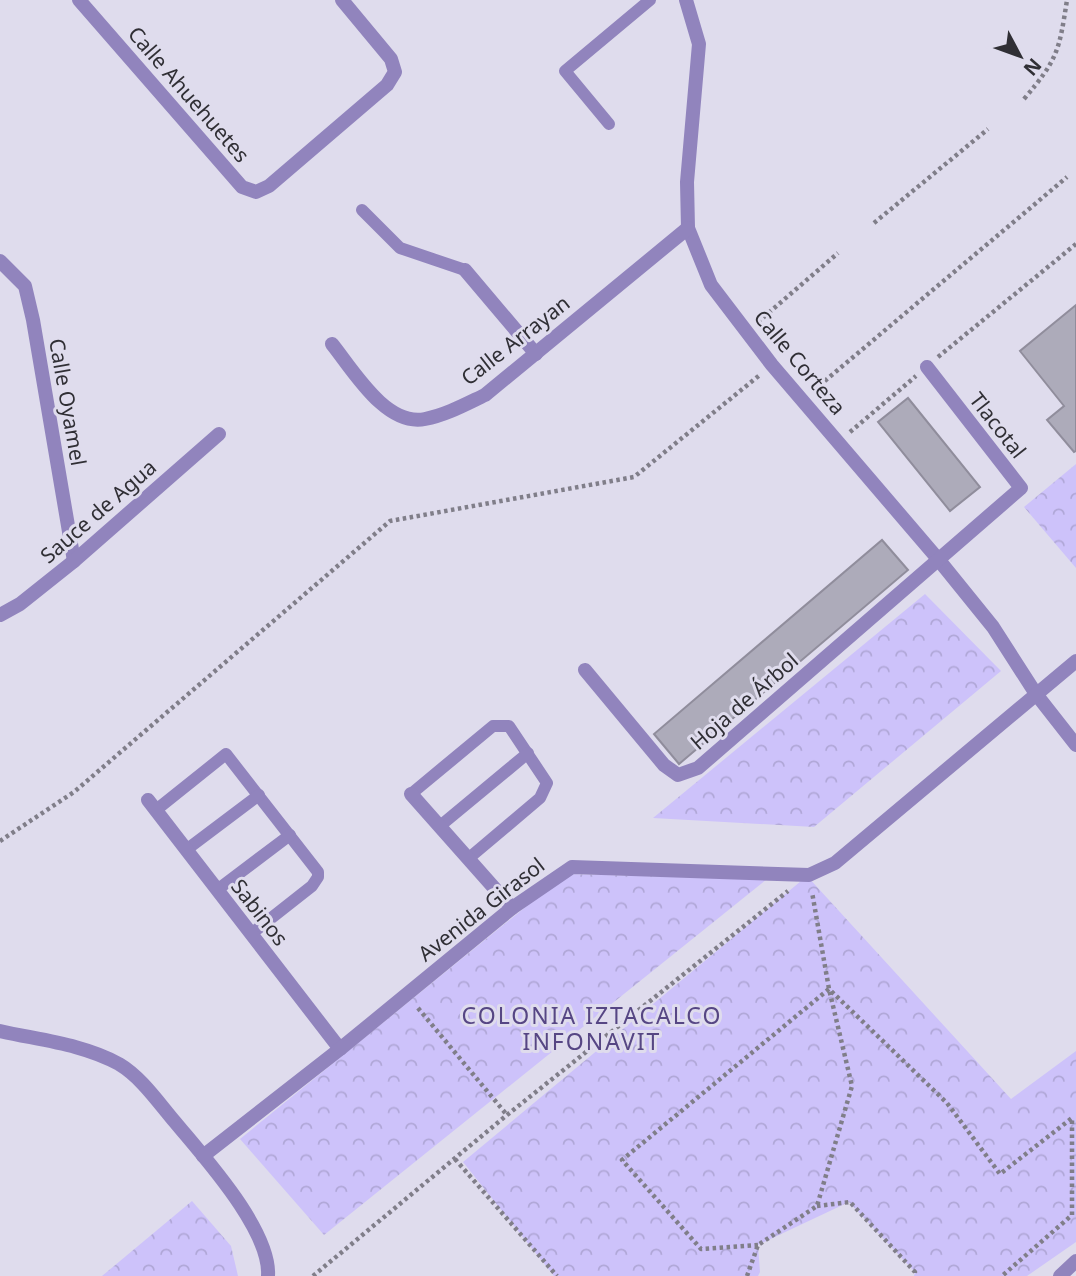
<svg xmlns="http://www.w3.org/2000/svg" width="1076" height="1276" font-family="'Noto Sans',sans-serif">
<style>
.park{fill:url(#park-crowns)}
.building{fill:#adabba;stroke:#908d9c;stroke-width:2}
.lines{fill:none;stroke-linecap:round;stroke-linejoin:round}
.path{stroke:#807e89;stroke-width:4.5;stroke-dasharray:3.5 3.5;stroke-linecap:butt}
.service{stroke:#9184bd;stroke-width:12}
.minor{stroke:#9184bd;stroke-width:14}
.labels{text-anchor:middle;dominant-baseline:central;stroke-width:6;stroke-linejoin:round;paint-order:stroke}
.street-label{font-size:21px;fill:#302f35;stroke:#dfdced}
.neighbourhood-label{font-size:23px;letter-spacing:2px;fill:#564684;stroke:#dfdced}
</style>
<defs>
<pattern id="park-crowns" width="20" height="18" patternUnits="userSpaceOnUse" patternTransform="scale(1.75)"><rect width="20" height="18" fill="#cdc2fa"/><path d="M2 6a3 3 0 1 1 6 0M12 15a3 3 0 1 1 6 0" fill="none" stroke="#b0a7d7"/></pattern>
</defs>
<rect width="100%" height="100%" fill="#dfdced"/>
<g class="park">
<polygon points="1076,464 1076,568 1024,507"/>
<polygon points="925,594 1001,671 814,827 653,818"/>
<polygon points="566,874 767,879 324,1235 240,1139"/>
<polygon points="807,876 1011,1099 1076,1051 1076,1242 1027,1276 914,1276 915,1272 849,1202 758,1245 760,1272 758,1276 554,1276 463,1162"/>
<polygon points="192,1201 231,1246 238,1276 102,1276"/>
</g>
<g class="building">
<polygon points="1076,305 1076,451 1074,452 1047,420 1064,406 1020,351"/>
<polygon points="908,398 980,487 950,511 878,422"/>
<polygon points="882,540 908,570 679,764 654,734"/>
</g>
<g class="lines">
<g class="path">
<path d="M1024 99C1058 59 1059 51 1067 0"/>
<polyline points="874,223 988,129"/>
<polyline points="758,322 838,253"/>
<polyline points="938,357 1076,244"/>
<polyline points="814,390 1067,177"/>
<polyline points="850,432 916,376"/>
<polyline points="0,841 74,792 390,521 634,477 761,374"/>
<polyline points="418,1008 507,1115"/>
<polyline points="455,1159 557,1276"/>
<polyline points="817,1206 850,1202 915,1272 914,1276"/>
<polyline points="758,1245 701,1249 622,1160 829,989 947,1103 1000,1174 1072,1118 1072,1215 1002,1276"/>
<polyline points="313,1276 507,1115 788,891"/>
<polyline points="747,1276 758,1245 817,1206 852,1086 829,989 812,892"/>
</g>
<g class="service">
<polyline points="609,124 565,71 650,0"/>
<polyline points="362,210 400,248 465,270"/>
<polyline points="411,794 493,726 509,726 547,783 540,798 469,858"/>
<polyline points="156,810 226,754 318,872 318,877 312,886 251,934"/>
<polyline points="440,826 528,753"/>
<polyline points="186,850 259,795"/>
<polyline points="217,890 290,835"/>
</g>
<g class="minor">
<polyline points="79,0 242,187 256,192 269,186 387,85 395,72 391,59 342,0"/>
<polyline points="686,0 699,44 687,182 688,228 711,285 772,365 938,559 993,627 1036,694 1076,745"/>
<polyline points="0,261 25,286 33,320 74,561"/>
<polyline points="465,270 536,354"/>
<path d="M332 344C353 370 386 427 425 419 446 415 466 404 485 395L688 228"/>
<polyline points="0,615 20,604 74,561 219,434"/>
<polyline points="585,670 664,765 678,775 698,768 1021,488 927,367"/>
<polyline points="411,794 512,908"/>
<polyline points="148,800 340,1049"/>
<path d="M0 1031C39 1040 83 1044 119 1064 141 1077 158 1102 175 1122 203 1156 271 1230 268 1276"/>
<polyline points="203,1156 340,1049 512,908 572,867 809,875 835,863 1076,661"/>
<polyline points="1060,1276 1076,1261"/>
</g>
</g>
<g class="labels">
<g class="street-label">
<text transform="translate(189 94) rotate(49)">Calle Ahuehuetes</text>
<text transform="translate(515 340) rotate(-38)">Calle Arrayan</text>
<text transform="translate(800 362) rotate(50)">Calle Corteza</text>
<text transform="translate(68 402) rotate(80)">Calle Oyamel</text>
<text transform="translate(998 425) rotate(52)">Tlacotal</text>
<text transform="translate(98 511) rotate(-41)">Sauce de Agua</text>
<text transform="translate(744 701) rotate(-41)">Hoja de Árbol</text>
<text transform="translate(481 909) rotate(-38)">Avenida Girasol</text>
<text transform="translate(260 912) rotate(52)">Sabinos</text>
</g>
<g class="neighbourhood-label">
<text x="592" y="1015">COLONIA IZTACALCO<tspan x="592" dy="26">INFONAVIT</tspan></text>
</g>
</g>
<g transform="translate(1020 56) rotate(131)" stroke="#dfdced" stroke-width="5" paint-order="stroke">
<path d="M0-5L12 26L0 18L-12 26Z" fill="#302f35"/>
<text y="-10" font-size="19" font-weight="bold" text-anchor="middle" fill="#302f35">N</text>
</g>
</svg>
